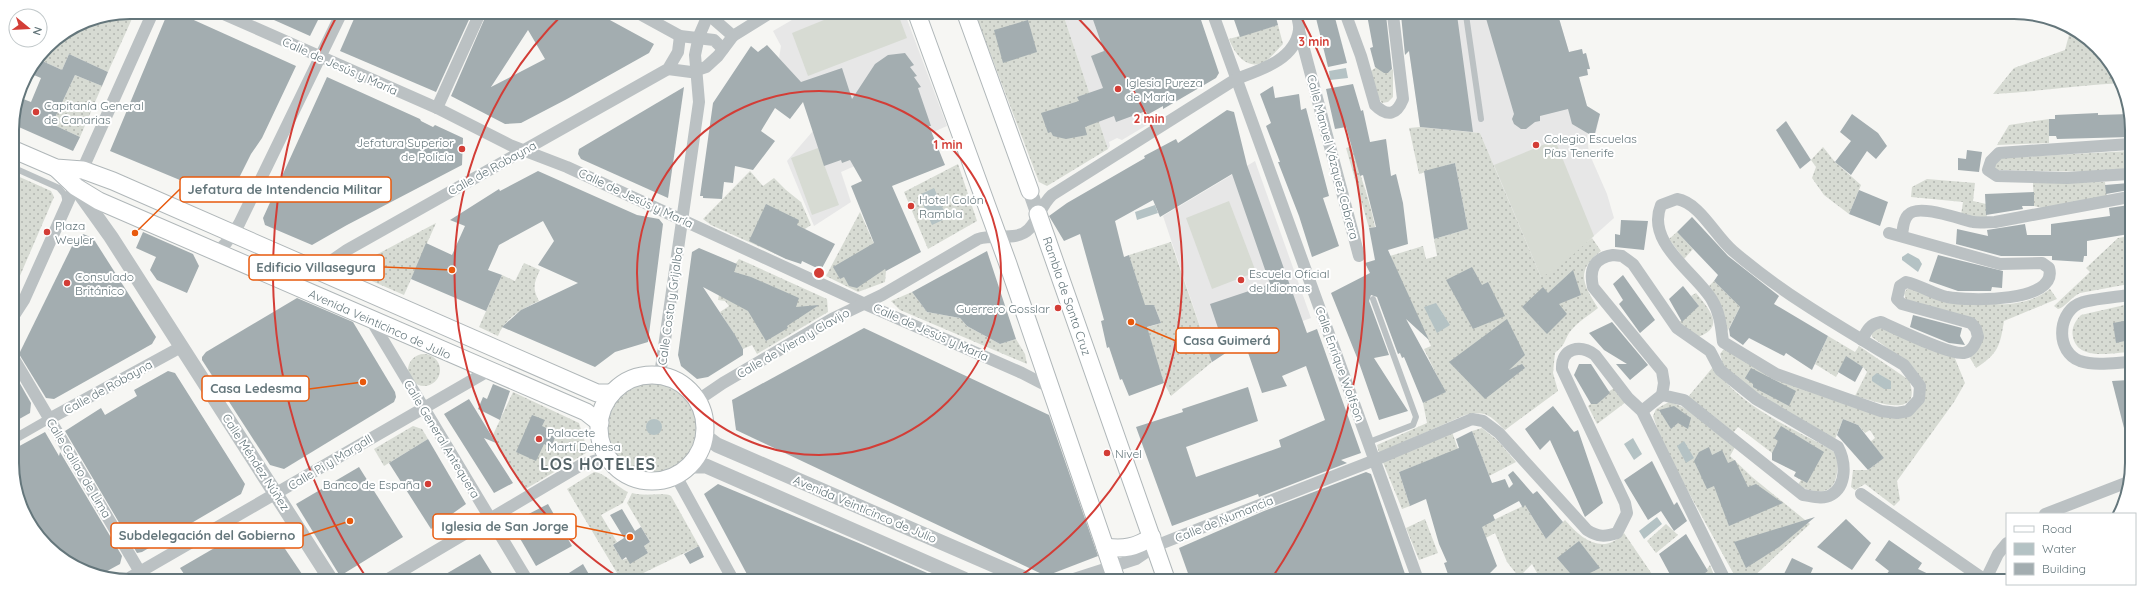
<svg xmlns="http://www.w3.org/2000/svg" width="2144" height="593" font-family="Quicksand,sans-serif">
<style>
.built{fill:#e7e7e7}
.grass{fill:url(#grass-dots)}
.pitch{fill:#d7dbd3}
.water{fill:#b4c2c4}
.building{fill:#a3adb0;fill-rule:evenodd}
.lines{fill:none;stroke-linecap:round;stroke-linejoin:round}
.secondary-casing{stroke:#b0b7b9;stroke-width:19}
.service{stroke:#bbc1c3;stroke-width:6}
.pedestrian{stroke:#bbc1c3;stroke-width:9}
.minor{stroke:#bbc1c3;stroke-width:12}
.tertiary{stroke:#bbc1c3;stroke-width:15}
.secondary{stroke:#fff;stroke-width:17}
.ring{fill:none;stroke:#d33d36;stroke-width:2}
.poi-dot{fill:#d33d36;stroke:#fff;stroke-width:1.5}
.labels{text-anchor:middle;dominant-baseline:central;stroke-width:4;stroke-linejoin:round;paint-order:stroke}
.street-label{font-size:12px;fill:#64767b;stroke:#fff}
.poi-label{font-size:12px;fill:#64767b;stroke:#fff;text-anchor:start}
.district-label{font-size:16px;font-weight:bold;letter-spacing:1px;fill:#556367;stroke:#fff}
.rim{fill:none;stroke:#64767b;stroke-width:2}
.centre{fill:#d33d36;stroke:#fff;stroke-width:2}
.ring-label{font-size:12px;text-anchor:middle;font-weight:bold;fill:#d33d36;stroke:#fff;stroke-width:4;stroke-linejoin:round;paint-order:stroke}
.leader{fill:none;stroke:#e8590c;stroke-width:1.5}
.callout-dot{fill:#e8590c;stroke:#fff;stroke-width:1.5}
.callout{fill:#fff;stroke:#e8590c;stroke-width:1.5}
.callout-label{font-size:13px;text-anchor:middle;font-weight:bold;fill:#64767b}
</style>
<defs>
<pattern id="grass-dots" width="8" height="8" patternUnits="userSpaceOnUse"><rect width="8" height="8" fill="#d7dbd3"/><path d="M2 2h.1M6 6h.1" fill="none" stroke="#b2b6b0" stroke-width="1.8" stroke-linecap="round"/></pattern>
</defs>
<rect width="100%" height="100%" fill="#f6f6f3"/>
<g class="built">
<polygon points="804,13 905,14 947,126 841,172 851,202 814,226 787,161 813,131 810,93 779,58 781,46 773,31"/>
<polygon points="1063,14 1178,14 1121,55 1147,125 1122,140 1117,138 1109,142 1110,146 1108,149"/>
<polygon points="1404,15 1558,15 1569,52 1582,49 1583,54 1586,53 1590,69 1587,70 1588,75 1578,77 1587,106 1600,114 1595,137 1588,133 1587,136 1589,153 1607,194 1614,218 1557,269 1541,277 1480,133 1420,127"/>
<polygon points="1255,161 1311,318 1241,343 1212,362 1163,216"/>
</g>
<g class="grass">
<polygon points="130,12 135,12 108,72 69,54 62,70 38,59 47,46 85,21"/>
<polygon points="655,13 685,13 666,20"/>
<polygon points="985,14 1063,14 1108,149 1047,186 1039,182 978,21"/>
<path d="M1278 25 1283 44C1277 50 1271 58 1264 62 1247 71 1234 53 1229 39Z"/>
<path d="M2070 31 2098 47 2122 83C2078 85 2036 92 1993 94L2014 68 2065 50Z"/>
<polygon points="1378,66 1384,73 1388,73 1393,69 1393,97 1388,102 1382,103 1378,97 1371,71"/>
<polygon points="75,75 102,86 80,137 52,124"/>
<polygon points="2049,119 2049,143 1997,145 2009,125"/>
<path d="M1420 127 1480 133 1541 277 1592 238 1601 251C1575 271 1583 284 1598 308 1588 316 1576 323 1569 333 1563 344 1566 343 1555 353L1553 373 1558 391 1505 430C1490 416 1487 410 1465 415L1379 453 1377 445 1427 423 1423 403 1445 392 1424 349 1431 346 1390 256 1423 246 1426 259 1437 256 1434 239 1468 229 1455 163 1419 174 1409 128Z"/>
<path d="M1352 146C1359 174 1370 199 1375 227L1369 228 1346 148Z"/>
<polygon points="1823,147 1835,162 1861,185 1849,214 1824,195 1812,178 1816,167 1811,160"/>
<polygon points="2130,151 2130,168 2103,172 1993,170 1999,158"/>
<polygon points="958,164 977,221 928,249 904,192"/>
<polygon points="750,171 763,186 774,178 786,190 801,202 811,225 799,233 787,259 711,225 703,219"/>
<polygon points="13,174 51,191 54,197 13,292"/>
<polygon points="1927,179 1975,183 1973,201 1986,204 1987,218 1961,215 1963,202 1911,197 1912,187"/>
<polygon points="2105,182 2107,198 2051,210 2034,206 2033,183"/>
<polygon points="860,212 886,271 885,282 858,292 826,276"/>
<polygon points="436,223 404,295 358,275 357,265"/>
<polygon points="1677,232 1693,249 1684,259 1669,239"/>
<path d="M2124 237 2125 244 2129 243V284L2080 293C2071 297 2066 307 2058 309L2054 306 2090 272 2086 268 2118 238Z"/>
<polygon points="1171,242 1212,362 1171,396 1164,383 1146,328 1161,323 1154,305 1136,305 1141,294 1129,255"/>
<polygon points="739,259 827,299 828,312 757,354 752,345 743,349 720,312 729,306 725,301 718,300 721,284"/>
<path d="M524 263 540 270C534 282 532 289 539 301 522 309 505 318 498 336L479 327 502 275 515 281Z"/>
<path d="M1714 281 1740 307 1726 334C1726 313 1721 303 1709 286Z"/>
<path d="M1912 287C1954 297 2011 319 2050 289L2057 299 2004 321C2000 346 1998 354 1976 368L1970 358 1978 349 1981 334 1906 301 1904 293 1907 289Z"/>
<polygon points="912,292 927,312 960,318 967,326 1000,344 1016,339 1025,354 1027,364 900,310 891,301"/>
<path d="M1696 293C1708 308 1727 327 1698 337L1678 323 1699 306 1691 296Z"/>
<path d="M2129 304V352C2111 353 2078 361 2073 337 2071 328 2075 321 2081 315Z"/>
<polygon points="1880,328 1954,356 1965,383 1954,402 1897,481 1900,500 1894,506 1865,484 1855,490 1851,487 1853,470 1868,470 1884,458 1870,442 1875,438 1870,430 1865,433 1858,425 1843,419 1835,439 1758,394 1724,368 1720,354 1723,350 1726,348 1893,416 1922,398 1897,355 1872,337 1872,330"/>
<path d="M1828 336 1855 352 1859 346 1909 380C1924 421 1874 401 1855 396L1867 372 1863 367 1846 357 1836 377 1815 364Z"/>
<circle cx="424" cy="370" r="16"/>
<path d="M1713 367C1735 397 1765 415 1798 432 1812 440 1826 445 1838 455 1838 488 1832 499 1797 486L1801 480 1794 476 1796 472 1772 460V453L1738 427 1733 433 1688 397Z"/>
<circle cx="652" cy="429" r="47"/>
<polygon points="1614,388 1626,402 1597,424 1588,406"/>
<polygon points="513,392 579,423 587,449 586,453 524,490 492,437"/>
<path d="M1669 402C1693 408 1716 432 1735 447L1730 456 1752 477 1810 524 1750 580H1737L1663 446 1653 416 1656 409Z"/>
<polygon points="413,426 422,429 428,439 384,466 374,449"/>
<polygon points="1482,428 1498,441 1516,462 1489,476 1472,431"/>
<polygon points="1452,432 1472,488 1448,453 1399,472 1410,506 1402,509 1382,460"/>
<path d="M594 472C604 472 617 487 628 492L623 503 601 515 617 542 613 545 622 560 648 553 644 546 650 542 627 503 632 493C644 497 665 492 671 496L699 546 633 578H620L567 489Z"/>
<path d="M1525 505 1546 539 1565 520C1581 539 1603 556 1624 533L1656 580H1541L1532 564 1519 577 1507 562 1495 533 1482 540 1477 528Z"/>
<polygon points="1425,519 1438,553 1419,560 1406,528"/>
<polygon points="1666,524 1678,535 1656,553 1647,541"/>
<polygon points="1710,565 1716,580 1696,580 1708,571 1707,569"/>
</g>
<g class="pitch">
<polygon points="841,13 898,14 907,38 808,76 792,33"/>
<polygon points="1555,140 1594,236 1557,269 1541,277 1494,165"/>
<polygon points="818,148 839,205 812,215 791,158"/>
<polygon points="1229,201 1256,272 1212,289 1186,218"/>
</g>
<g class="water">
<polygon points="1346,68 1348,78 1330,80 1329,71"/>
<polygon points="934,188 947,218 932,225 919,195"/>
<polygon points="1155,205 1158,213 1137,220 1135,212"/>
<polygon points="1908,253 1919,259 1922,264 1918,272 1902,260 1902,257"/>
<polygon points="1436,303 1450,325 1437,333 1424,307"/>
<polygon points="1877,373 1891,381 1891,389 1884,389 1872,381 1872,377"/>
<circle cx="654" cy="427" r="8"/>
<polygon points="1633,438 1642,454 1634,460 1624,444"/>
<polygon points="1684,441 1694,458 1686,463 1677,446"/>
<polygon points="1657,517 1662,524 1644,539 1639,531"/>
</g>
<g class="building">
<polygon points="168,12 176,12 296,66 262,138 251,154 228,200 110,151"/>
<polygon points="256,12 322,12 310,36"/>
<polygon points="357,12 472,13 436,92 340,51"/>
<path d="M487 13H597L654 44 649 53 567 99 521 123 505 124 451 96ZM528 30 545 59 491 87Z"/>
<polygon points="1091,14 1112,14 1114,20 1131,14 1199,14 1219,73 1216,78 1163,109 1163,106 1147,115 1146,111 1116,122 1114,116 1085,127 1087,135 1066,139 1053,136 1051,132 1048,133 1041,113 1079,101 1077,97 1103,88 1091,56 1104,51"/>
<polygon points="1232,14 1275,14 1278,25 1240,37"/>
<polygon points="1315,14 1334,14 1347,63 1328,67"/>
<polygon points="1367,15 1386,15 1392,69 1388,73 1384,73 1375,67 1370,48 1373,47"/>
<polygon points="1401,15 1457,15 1473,132 1420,127 1409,51 1405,55"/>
<polygon points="1485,15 1558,15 1569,52 1582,49 1583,54 1586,53 1590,69 1587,69 1588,75 1579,77 1587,106 1600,114 1594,137 1572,124 1568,109 1540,116 1540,121 1535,122 1526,129 1521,129 1514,124 1512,119 1514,114"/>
<polygon points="1028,20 1037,52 1003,63 994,30"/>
<polygon points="767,45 801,82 842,68 852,99 875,64 888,55 905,53 914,65 910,67 917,76 914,77 921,87 918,88 931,126 929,126 945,165 892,186 921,252 886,271 885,269 857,288 849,286 844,277 840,279 833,267 874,243 851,186 862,181 850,160 842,163 841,160 824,166 803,102 790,119 775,108 761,131 775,141 753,170 735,166 733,183 724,182 722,199 703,198 703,196 700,196 713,103 751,46 758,52"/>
<polygon points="69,54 108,72 102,86 75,75 52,124 80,137 73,151 12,124 18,97 31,102 41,78 29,73 38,59 62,70"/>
<polygon points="327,77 420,119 421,121 433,127 435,125 463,138 462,165 347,225 312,245 265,225 263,218"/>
<polygon points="1353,84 1361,111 1363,110 1370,142 1386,139 1391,176 1396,174 1403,203 1408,244 1388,250 1429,340 1406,319 1446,392 1423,403 1404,357 1402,358 1400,353 1398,354 1377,297 1371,295 1369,301 1389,355 1374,358 1408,411 1379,420 1358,360 1331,293 1370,273 1365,263 1375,260 1369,228 1376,227 1363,175 1360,176 1346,127 1335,129 1326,89"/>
<polygon points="1273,86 1275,98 1299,94 1301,110 1306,108 1329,196 1323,198 1339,246 1312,257 1299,216 1278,162 1280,162 1266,126 1271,123 1260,94"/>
<polygon points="684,87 668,198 581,159 578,154 579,149"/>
<polygon points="1227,110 1234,112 1247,165 1307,333 1317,329 1361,453 1341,460 1347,463 1259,497 1258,494 1172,526 1136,427 1183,412 1182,409 1248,387 1258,421 1186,447 1196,477 1281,447 1279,440 1325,420 1306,366 1282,376 1287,386 1262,393 1244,341 1212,362 1205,343 1221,337 1210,304 1270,284 1232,174 1160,217 1153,200 1115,221 1124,257 1129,255 1145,305 1154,305 1161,323 1147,327 1164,383 1129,396 1122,379 1120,380 1109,347 1107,348 1101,321 1104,320 1080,234 1064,241 1049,216 1067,203 1145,158 1144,156 1176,139 1178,143"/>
<polygon points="2098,113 2098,115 2130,114 2130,137 2057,139 2056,136 2049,136 2049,119 2055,119 2055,115"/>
<polygon points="1852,114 1878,133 1887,146 1876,159 1867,151 1851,175 1835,162 1851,141 1840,132"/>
<polygon points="1786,121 1811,160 1800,169 1776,130"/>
<polygon points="1967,150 1982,152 1979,172 1958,170 1958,158 1966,159"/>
<polygon points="1455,163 1468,229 1434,239 1424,171"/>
<polygon points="538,171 637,215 659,219 663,224 648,342 615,352 595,367 502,327 521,310 578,283 538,265 554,241 543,221 499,245 488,270 502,275 486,311 411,279 426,243 452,255 465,226 450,220 499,189 500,191"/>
<polygon points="2129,183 2129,190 2106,194 2105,185"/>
<polygon points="1859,190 1888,202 1880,226 1849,214"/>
<polygon points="2034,192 2034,206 2022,206 2023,209 1986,215 1985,194"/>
<polygon points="766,204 799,220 797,225 835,244 821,270 802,261 801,264 786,259 749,241"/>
<polygon points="2129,205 2129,234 2087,241 2087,256 2084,256 2083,262 2052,260 2052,256 2001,256 1956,244 1957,229 1988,236 1987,230 2025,224 2027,235 2051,235 2051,224 2110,216 2109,208"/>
<polygon points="1692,217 1728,256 1779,296 1774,304 1828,336 1812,370 1786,353 1784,356 1749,338 1743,345 1730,336 1729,329 1740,307 1714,281 1718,275 1677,232"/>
<polygon points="1621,220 1648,221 1644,250 1615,247 1615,234 1620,235"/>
<polygon points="143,232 193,254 199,266 187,293 157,280 150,270 156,257 136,248"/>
<polygon points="83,234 93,238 156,337 152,344 54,399 46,398 19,354 74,242"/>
<polygon points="699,248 737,264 734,272 751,277 799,298 796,307 819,305 787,326 788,328 766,341 748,311 703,287 735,335 743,349 743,355 708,377 697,379 681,366 678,355 692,252"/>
<polygon points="987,251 1016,339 1000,344 967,326 960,318 927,312 912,292"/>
<polygon points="1938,255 2003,271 2002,288 1992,287 1991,291 1958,291 1929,281"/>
<polygon points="1472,267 1482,285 1488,282 1505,316 1473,329 1446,280"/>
<polygon points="1573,270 1581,295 1559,304 1567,314 1547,334 1522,307 1543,287 1548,293"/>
<polygon points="1623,275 1655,320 1640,333 1619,304 1623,300 1613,284"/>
<polygon points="1683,286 1699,306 1682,322 1669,299"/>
<polygon points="297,298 353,322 395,392 396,397 394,402 284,469 270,465 202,360 202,357 206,352"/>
<polygon points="1913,315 1962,328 1960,336 1965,345 1949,343 1910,327"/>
<polygon points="1507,319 1525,355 1509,370 1522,364 1525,368 1485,399 1449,362"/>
<polygon points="2129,320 2129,340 2116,343 2113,323"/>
<polygon points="1612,322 1648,365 1630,380 1616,364 1627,364 1604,350 1589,333"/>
<polygon points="864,328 1049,415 1098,556 1046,576 736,430 732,400"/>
<polygon points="1846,356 1863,367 1855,382 1838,372"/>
<polygon points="1579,364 1591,364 1610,393 1597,404 1591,404 1574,375"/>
<polygon points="1751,368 1796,391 1789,406 1753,387 1753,384 1745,378"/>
<polygon points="168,371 175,373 245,484 241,494 142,552 137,553 65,431 101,408 105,415 137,396 134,390"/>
<polygon points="14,373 31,403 30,413 14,422"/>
<polygon points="2129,380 2128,428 2124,428 2112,381"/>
<polygon points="493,384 510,391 500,420 478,409 483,397 487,399"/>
<polygon points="469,399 496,443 484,438 513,483 494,493 444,414"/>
<polygon points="1553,406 1574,432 1578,430 1603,503 1585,517 1550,440 1540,450 1525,429"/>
<polygon points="1674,406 1691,418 1688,429 1678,423 1671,429 1659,410"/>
<polygon points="532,415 545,420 542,426 557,433 551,447 544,444 536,461 516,452"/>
<polygon points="1843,419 1858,425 1884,458 1868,470 1837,435"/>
<polygon points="1781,426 1824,452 1807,483 1794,476 1796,472 1772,460 1772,453 1778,441 1774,438"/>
<polygon points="1472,431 1492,483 1505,479 1509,488 1513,484 1508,475 1513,471 1533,494 1537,491 1563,522 1546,539 1525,505 1523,508 1519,501 1493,515 1495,520 1482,527 1497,566 1483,580 1450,580 1444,563 1447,562 1439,544 1426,499 1410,506 1399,472 1459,448 1456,439"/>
<polygon points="45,432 59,456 60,452 122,556 120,564 98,576 47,546 18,497 14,486 14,449"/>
<polygon points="428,439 466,504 431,529 389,463"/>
<polygon points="1709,447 1712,455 1722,450 1728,463 1735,460 1748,487 1756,484 1783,503 1729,526 1714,486 1707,489 1694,461 1699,452"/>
<polygon points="1652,461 1674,505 1677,502 1687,521 1674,531 1661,511 1648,520 1624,480"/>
<polygon points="359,467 403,537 340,576 296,504"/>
<polygon points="1366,472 1371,474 1407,580 1190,579 1179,548 1264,511"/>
<polygon points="718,484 861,544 941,579 749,578 704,494"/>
<polygon points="548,504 572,546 536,566 511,523"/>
<polygon points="622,509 635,531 641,527 650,542 644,546 648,553 630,564 626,557 622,560 613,545 624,538 610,515"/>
<polygon points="1815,517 1779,547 1746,568 1734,542"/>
<polygon points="1846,519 1871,543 1852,570 1817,547"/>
<polygon points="254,525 273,531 304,577 186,577 180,568"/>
<polygon points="1686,534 1708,571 1696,580 1673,580 1659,554"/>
<polygon points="1889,540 1922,563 1918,569 1943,581 1882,580 1889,571 1875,560"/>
<polygon points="1579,541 1600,568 1576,580 1557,558"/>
<polygon points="699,546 704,557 690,564 684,554"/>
<polygon points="480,554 495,578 439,578"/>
<polygon points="1792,558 1813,568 1808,580 1781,580"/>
<polygon points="583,564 591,578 561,578"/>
</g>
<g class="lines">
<g class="secondary-casing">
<g id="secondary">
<polyline points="917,14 1008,264 1116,579"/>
<polyline points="966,14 1030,191"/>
<polyline points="12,149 56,168 83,170 113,181 597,393 612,393"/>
<polyline points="56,168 76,187 99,201 586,412 600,423"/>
<polyline points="1038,214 1166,579"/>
<circle cx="652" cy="428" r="53"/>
<path d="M1105 547C1124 550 1136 547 1152 537"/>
</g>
</g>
<g class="service">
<polyline points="1466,15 1481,119"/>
<polyline points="12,167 59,188 64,194 66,203"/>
<polyline points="1369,442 1413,425 1416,417 1373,299"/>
</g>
<polyline class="pedestrian" points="14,439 49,419"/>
<g class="minor">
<polyline points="219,12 437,108 510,145 567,167 865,304 1022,373 1051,388"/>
<polyline points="638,13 680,36 714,40 723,49"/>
<polyline points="1213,14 1418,580"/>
<polyline points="709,15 733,36"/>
<path d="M1346 15 1361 56 1375 105C1388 118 1397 114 1403 99L1393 15"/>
<polyline points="1299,30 1359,256"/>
<polyline points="668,69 691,72 706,67 718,56 733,36 770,13"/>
<polyline points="437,108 480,13"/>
<polyline points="2129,174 2067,178 1997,176 1988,170 1991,161 1999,153 2130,144"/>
<path d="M1677 199C1700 203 1715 236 1733 251 1785 296 1846 330 1904 365L1920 386 1919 399 1908 411 1897 413 1881 411 1776 374 1723 342C1721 327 1720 313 1712 300 1696 273 1645 243 1661 205Z"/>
<path d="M1902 235C1903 229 1903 220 1908 215 1918 203 1959 219 1973 222 1980 223 1988 222 1995 222L2129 197"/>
<polyline points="217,252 226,243 239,224 342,12"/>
<path d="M1613 255 1622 256 1633 264 1677 328 1710 351 1720 370 1756 399 1838 447C1846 462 1847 486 1831 495 1823 500 1811 496 1803 495L1684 400 1662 395 1664 383 1662 371 1593 287C1589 269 1594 258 1613 255Z"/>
<polyline points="318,270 347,250 668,69 678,52 680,36"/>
<polyline points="13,317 24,300 153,12"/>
<polyline points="371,320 526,578"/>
<path d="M1862 340C1867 330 1870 324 1881 322 1897 329 1949 355 1964 353 1972 352 1975 344 1978 337L1976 329 1971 323 1902 304 1897 299 1900 286 1906 282C1920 285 1933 294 1947 297 1968 301 2059 303 2049 268L2042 263 2000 264 1889 233"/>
<polyline points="14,359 140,572"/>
<path d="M2129 362C2113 363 2095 366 2080 361 2056 352 2057 315 2078 304 2088 299 2117 297 2129 295"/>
<polyline points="660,375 699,102 695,55 699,36 709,13"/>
<path d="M698 400 723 383 832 319 882 295 978 239C994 233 1017 242 1029 229 1039 219 1041 205 1052 195L1236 79C1260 70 1295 60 1299 30 1300 25 1297 19 1297 14"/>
<polyline points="1642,411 1662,395"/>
<polyline points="49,419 181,347"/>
<polyline points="676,476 732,578"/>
<polyline points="1861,494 1985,580"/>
<polyline points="2045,514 2128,482"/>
<polyline points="131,577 488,371"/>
<polyline points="390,578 581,465 607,457"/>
<path d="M1074 579 1136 559 1155 546 1375 460 1472 419 1483 421 1499 433 1587 530C1598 537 1605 537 1617 533L1627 513 1625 503 1562 369C1561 348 1580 344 1595 355L1628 398 1642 411 1725 580"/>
<polyline points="1985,581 1998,554 2007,543"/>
</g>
<g class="tertiary">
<polyline points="76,188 111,237 329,577"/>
<polyline points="1030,191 1038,214"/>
<polyline points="705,436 717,445 1026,579"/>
<polyline points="690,466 706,466 964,579"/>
</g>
<use href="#secondary" class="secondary"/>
</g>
<g class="ring">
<circle cx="819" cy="273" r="182"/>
<path d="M618 577A364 364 0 0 1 564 13M1076 16A364 364 0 0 1 1017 578"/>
<path d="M364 574A546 546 0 0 1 339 12M1301 17A546 546 0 0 1 1272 578"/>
</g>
<g class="poi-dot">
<circle cx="1118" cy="89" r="4"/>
<circle cx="36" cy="112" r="4"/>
<circle cx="1536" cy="145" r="4"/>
<circle cx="462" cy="149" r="4"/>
<circle cx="911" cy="206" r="4"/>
<circle cx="47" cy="232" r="4"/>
<circle cx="1241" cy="280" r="4"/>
<circle cx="67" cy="283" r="4"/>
<circle cx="1058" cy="308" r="4"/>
<circle cx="539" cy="439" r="4"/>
<circle cx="1107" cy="453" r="4"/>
<circle cx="428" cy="484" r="4"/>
</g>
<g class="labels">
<g class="street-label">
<text transform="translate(340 66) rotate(24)">Calle de Jesús y María</text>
<text transform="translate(1333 157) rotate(75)">Calle Manuel Vázquez Cabrera</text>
<text transform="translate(492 168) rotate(-29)">Calle de Robayna</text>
<text transform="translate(636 198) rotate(25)">Calle de Jesús y María</text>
<text transform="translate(1067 296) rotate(71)">Rambla de Santa Cruz</text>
<text transform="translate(670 306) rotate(-82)">Calle Costa y Grijalba</text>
<text transform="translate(380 324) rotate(24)">Avenida Veinticinco de Julio</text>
<text transform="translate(931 332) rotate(24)">Calle de Jesús y María</text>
<text transform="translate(793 343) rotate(-30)">Calle de Viera y Clavijo</text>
<text transform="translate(1340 364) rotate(70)">Calle Enrique Wolfson</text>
<text transform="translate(108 387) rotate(-29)">Calle de Robayna</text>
<text transform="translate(442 439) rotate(59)">Calle General Antequera</text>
<text transform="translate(256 462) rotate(57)">Calle Méndez Núñez</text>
<text transform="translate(330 462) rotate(-31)">Calle Pi y Margall</text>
<text transform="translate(79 468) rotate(59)">Calle Callao de Lima</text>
<text transform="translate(865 509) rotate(23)">Avenida Veinticinco de Julio</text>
<text transform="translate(1224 519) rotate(-22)">Calle de Numancia</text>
</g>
<g class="poi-label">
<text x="1126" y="82">Iglesia Pureza<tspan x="1126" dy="14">de María</tspan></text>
<text x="44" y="105">Capitanía General<tspan x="44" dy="14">de Canarias</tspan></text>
<text x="1544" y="138">Colegio Escuelas<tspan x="1544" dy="14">Pías Tenerife</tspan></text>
<text x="454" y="142" text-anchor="end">Jefatura Superior<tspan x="454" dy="14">de Policía</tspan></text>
<text x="919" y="199">Hotel Colón<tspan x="919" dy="14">Rambla</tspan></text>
<text x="55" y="225">Plaza<tspan x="55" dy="14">Weyler</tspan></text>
<text x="1249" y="273">Escuela Oficial<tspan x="1249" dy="14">de Idiomas</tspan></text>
<text x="75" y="276">Consulado<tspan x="75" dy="14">Británico</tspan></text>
<text x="1050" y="308" text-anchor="end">Guerrero Gosslar</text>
<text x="547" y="432">Palacete<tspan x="547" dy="14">Martí Dehesa</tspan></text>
<text x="1115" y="453">Nivel</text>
<text x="420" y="484" text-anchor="end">Banco de España</text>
</g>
<g class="district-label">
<text x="598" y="464">LOS HOTELES</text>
</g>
</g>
<path d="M0 0H2144V593H0ZM130 19H2014A111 111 0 0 1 2125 130V463A111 111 0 0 1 2014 574H130A111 111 0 0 1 19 463V130A111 111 0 0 1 130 19Z" fill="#fff" fill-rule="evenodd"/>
<path class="rim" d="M130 19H2014A111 111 0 0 1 2125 130V463A111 111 0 0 1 2014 574H130A111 111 0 0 1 19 463V130A111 111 0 0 1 130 19Z"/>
<circle cx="819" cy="273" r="6" class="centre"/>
<g class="ring-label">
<text x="1314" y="46">3 min</text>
<text x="1149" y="123">2 min</text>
<text x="948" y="149">1 min</text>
</g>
<path class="leader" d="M135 233L180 189M452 270L384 267M1131 322L1176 341M363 382L309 389M630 537L576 526M350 521L303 536"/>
<g class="callout-dot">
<circle cx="135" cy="233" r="4"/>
<circle cx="452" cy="270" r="4"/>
<circle cx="1131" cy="322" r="4"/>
<circle cx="363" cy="382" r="4"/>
<circle cx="630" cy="537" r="4"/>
<circle cx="350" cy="521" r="4"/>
</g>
<g class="callout">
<rect x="180" y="177" width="211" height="25" rx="4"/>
<rect x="249" y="255" width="135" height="25" rx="4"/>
<rect x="1176" y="328" width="103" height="25" rx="4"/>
<rect x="202" y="376" width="107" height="25" rx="4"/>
<rect x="433" y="514" width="143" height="25" rx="4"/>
<rect x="111" y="523" width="192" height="25" rx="4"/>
</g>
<g class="callout-label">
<text x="285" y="194">Jefatura de Intendencia Militar</text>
<text x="316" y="272">Edificio Villasegura</text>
<text x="1227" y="345">Casa Guimerá</text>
<text x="256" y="393">Casa Ledesma</text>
<text x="505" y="531">Iglesia de San Jorge</text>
<text x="207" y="540">Subdelegación del Gobierno</text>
</g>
<rect x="2006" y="513" width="130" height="72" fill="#ffffff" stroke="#c1c8ca"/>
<rect x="2014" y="526" width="20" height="6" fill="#ffffff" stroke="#c1c8ca"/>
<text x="2042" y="533" font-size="12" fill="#64767b">Road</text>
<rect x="2014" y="543" width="20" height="12" fill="#b4c2c4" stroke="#c1c8ca"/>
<text x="2042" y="553" font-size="12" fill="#64767b">Water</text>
<rect x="2014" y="563" width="20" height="12" fill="#a3adb0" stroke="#c1c8ca"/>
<text x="2042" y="573" font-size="12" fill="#64767b">Building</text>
<g transform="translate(28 28) rotate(108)"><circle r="19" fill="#ffffff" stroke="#c1c8ca"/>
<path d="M0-3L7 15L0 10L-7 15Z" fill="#d33d36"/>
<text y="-6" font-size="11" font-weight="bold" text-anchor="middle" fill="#64767b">N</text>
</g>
</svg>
